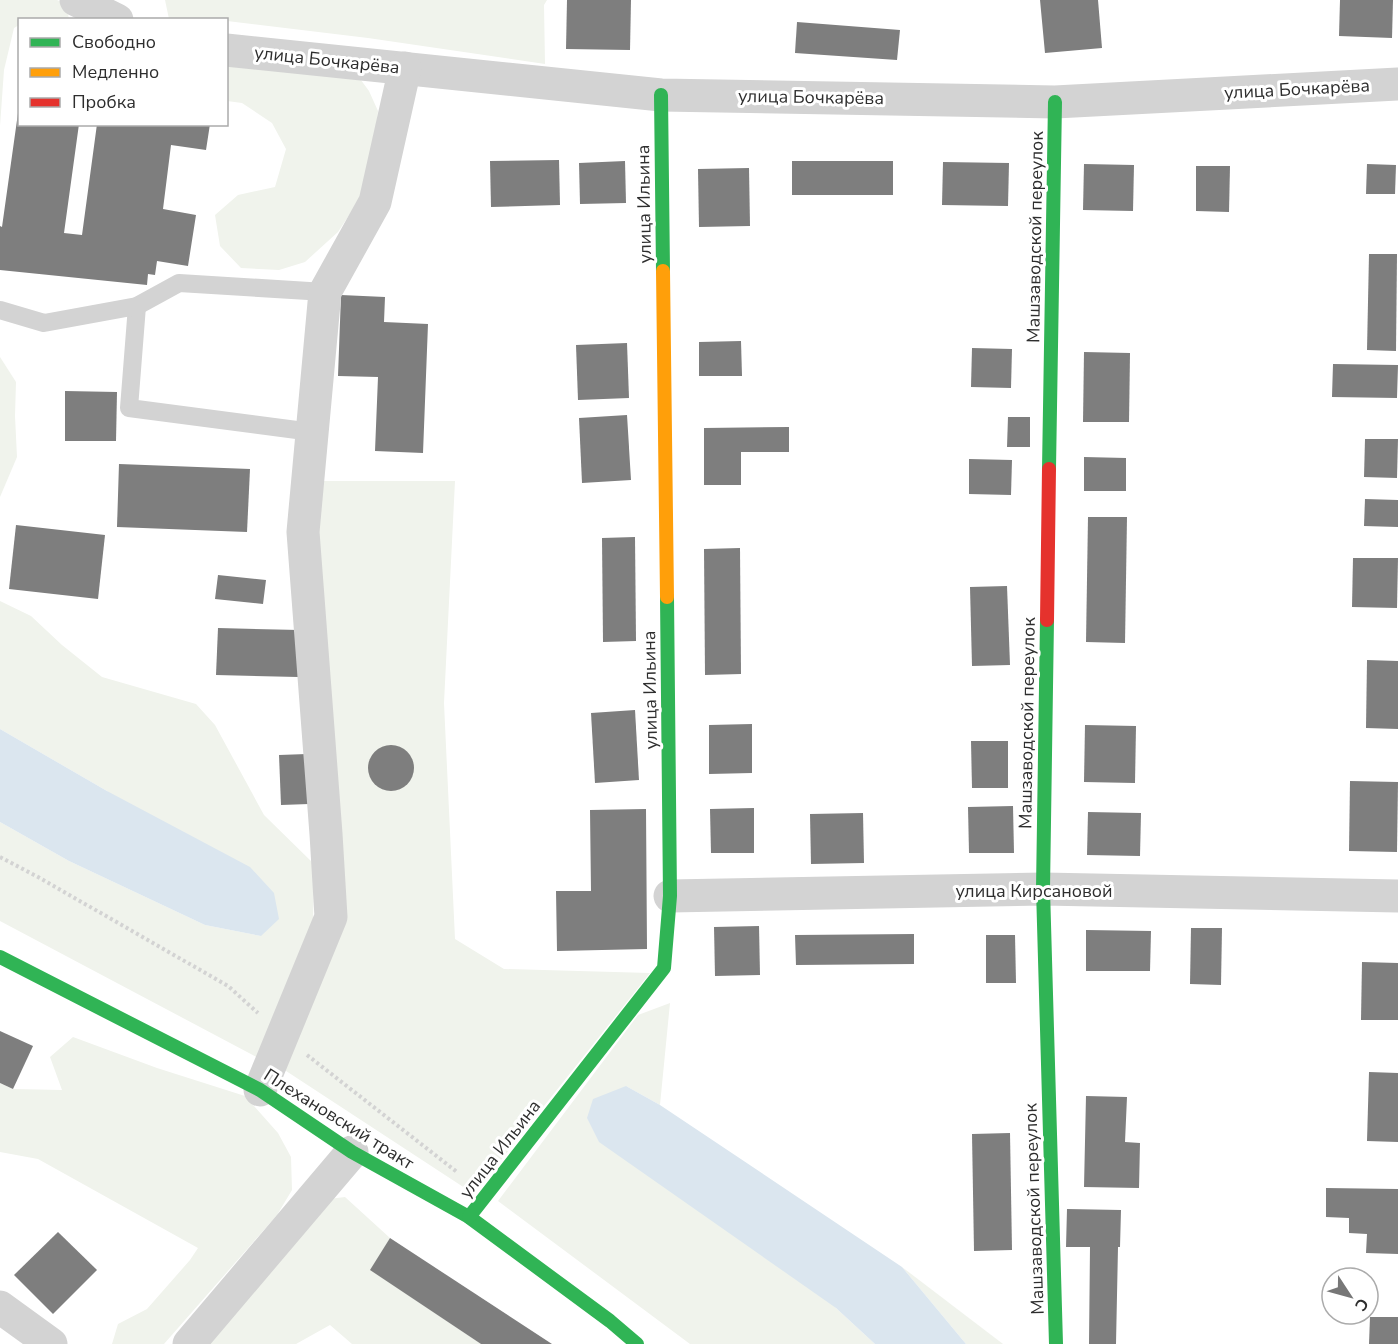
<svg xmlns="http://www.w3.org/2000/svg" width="1398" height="1344" font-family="'Nunito Sans',sans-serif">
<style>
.green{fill:#f0f3ec}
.water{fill:#dbe6ef}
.building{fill:#7e7e7e}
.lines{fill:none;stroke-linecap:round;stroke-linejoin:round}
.path{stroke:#d3d3d3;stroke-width:4;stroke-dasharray:3 3;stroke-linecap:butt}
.lane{stroke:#d3d3d3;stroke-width:18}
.street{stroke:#d3d3d3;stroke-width:33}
.fast{stroke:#30b455;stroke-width:14}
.slow{stroke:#ff9f0a;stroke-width:14}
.jam{stroke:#e5322d;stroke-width:14}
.labels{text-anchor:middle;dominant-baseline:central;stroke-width:6;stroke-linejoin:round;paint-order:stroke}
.street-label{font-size:18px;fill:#2e2e2e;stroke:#fff}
</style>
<rect width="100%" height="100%" fill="#fff"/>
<g class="green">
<polygon points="0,0 57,0 66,4 69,19 20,20 19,25 14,28 4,70 0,126"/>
<polygon points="165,0 547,0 544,5 545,64 368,38 227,21 226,20 169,19"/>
<polygon points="227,57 358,76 369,91 378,111 374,153 359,200 338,232 305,262 279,270 241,268 220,246 215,215 238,195 275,187 286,149 272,123 242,103 227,101"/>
<polygon points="0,357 16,382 15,416 17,457 0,497"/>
<polygon points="318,481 455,481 444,703 455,939 504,969 650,973 474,1194 280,1067 338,917 313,533"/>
<polygon points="0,601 31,616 62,645 102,677 196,704 215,725 264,815 314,864 313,927 264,1061 0,921 0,822 69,861 205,925 261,936 107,791 0,729"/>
<polygon points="670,1003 660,1105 626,1086 836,1308 875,1344 690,1344 498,1201 638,1015"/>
<polygon points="73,1037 157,1068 245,1096 278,1133 291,1157 292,1190 277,1215 164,1344 112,1344 118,1324 147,1309 190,1260 198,1248 38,1159 0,1152 0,1083 13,1089 62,1090 50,1057"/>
<polygon points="345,1197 390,1238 371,1270 481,1344 352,1344 330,1325 296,1344 206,1344 329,1199"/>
<polygon points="902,1267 1003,1344 966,1344"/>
</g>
<g class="water">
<polygon points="0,729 107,791 250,867 274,893 279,919 261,936 205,925 69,861 0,822"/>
<polygon points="626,1086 660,1105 902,1267 966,1344 875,1344 836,1308 599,1142 587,1118 593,1099"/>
</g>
<g class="building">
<polygon points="567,0 631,0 630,50 566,49"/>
<polygon points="1040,0 1098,0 1102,48 1045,53"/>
<polygon points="1340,0 1393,0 1392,38 1339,36"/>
<polygon points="797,22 900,30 897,60 795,53"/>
<polygon points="18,113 20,113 20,124 79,124 64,233 82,235 97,124 210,124 206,150 171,145 163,209 196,215 188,266 157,261 155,275 148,274 147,285 0,270 0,226 2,227"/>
<polygon points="559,160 560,205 491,207 490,161"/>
<polygon points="625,161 626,203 580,204 579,163"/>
<rect x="792" y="161" width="101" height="34"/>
<polygon points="943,162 1009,163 1008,206 942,205"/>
<polygon points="1084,164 1134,165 1133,211 1083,210"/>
<polygon points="1367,164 1396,165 1395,194 1366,194"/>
<polygon points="1196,166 1230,166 1229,212 1196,211"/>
<polygon points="749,168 750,226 699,227 698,169"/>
<polygon points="1369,254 1397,254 1396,351 1367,350"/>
<polygon points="341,295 385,297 384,322 428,324 423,453 375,451 378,377 338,376"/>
<polygon points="741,341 742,376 699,376 699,342"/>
<polygon points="627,343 629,398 578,400 576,345"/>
<polygon points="972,348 1012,349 1011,388 971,387"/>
<polygon points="1084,352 1130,353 1129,422 1083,422"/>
<polygon points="1333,364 1398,365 1397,398 1332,397"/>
<polygon points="65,391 117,392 116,441 65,441"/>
<polygon points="627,415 631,480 582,483 579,418"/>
<polygon points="1008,417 1030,417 1030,447 1007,447"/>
<polygon points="789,427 789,452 741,452 741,485 704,485 704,428"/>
<polygon points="1365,439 1398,439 1397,478 1364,477"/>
<polygon points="1084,457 1126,458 1126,491 1084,491"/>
<polygon points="969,459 1012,460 1011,495 969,494"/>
<polygon points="119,464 250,469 247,532 117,527"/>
<polygon points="1365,499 1398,500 1398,527 1364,526"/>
<polygon points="1088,517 1127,517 1125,643 1086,642"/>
<polygon points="16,525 105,535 98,599 9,589"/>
<polygon points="635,537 636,641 603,642 602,538"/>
<polygon points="740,548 741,674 705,675 704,549"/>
<polygon points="1353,558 1398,558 1397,608 1352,607"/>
<polygon points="218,575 266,580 263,604 215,599"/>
<polygon points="1007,586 1010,665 972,666 970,587"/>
<polygon points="218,628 299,630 298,677 216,675"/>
<polygon points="1367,660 1398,661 1398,729 1366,728"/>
<polygon points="635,710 639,780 595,783 591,713"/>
<polygon points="752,724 752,773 709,774 709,725"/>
<polygon points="1085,725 1136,726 1135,783 1084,782"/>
<polygon points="971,741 1008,741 1008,788 972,788"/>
<circle cx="391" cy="768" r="23"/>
<polygon points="307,754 309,804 281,805 279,755"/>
<polygon points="1350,781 1398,782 1397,852 1349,851"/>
<polygon points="1013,806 1014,853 969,853 968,807"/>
<polygon points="754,808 754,853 711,853 710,809"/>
<polygon points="646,809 647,949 557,951 556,891 591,891 590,810"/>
<polygon points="1088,812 1141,813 1140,856 1087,855"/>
<polygon points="863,813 864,863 811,864 810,814"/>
<polygon points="759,926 760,975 715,976 714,927"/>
<polygon points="1191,928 1222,928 1221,985 1190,984"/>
<polygon points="1086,930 1151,931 1150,971 1086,971"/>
<polygon points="914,934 914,964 796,965 795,935"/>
<polygon points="986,935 1015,935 1016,983 986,983"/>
<polygon points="1362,962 1398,963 1398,1020 1361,1020"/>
<polygon points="0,1031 33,1046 13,1089 0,1083"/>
<polygon points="1369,1072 1398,1073 1398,1142 1367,1141"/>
<polygon points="1086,1096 1127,1097 1125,1142 1140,1143 1139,1188 1084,1187"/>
<polygon points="1010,1133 1012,1250 974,1251 972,1134"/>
<polygon points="1326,1188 1398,1189 1398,1254 1366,1253 1367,1234 1349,1233 1349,1218 1326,1217"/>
<polygon points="1067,1209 1121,1210 1120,1247 1118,1247 1116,1344 1089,1344 1090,1247 1066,1247"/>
<polygon points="58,1232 97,1270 53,1314 14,1275"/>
<polygon points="390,1238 552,1344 481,1344 370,1270"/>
<polygon points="1370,1317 1398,1317 1398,1344 1369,1344"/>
</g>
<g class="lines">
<g class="path">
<polyline points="0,857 38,877 228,986 258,1013"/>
<polyline points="307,1055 457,1172"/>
</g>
<g class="lane">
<polyline points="137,306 129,408 312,432"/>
<polyline points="0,310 44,323 137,306 179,283 325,292"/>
</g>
<g class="street">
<polyline points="76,0 117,20"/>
<polyline points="226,50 661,95 1055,102 1398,84"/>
<polyline points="670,896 1043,889 1398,896"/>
<polyline points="260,1090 331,917 326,834 303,532 325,292 375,202 405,68"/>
<polyline points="0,1307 51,1344"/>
<polyline points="189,1344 352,1152"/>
</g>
<g class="fast">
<polyline points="661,95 663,271"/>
<polyline points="1049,469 1055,102"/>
<polyline points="1047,620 1043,889 1056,1344"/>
<polyline points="0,957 260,1090 352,1152 469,1217 610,1321 637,1344"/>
<polyline points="469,1217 664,968 670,896 667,597"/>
</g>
<polyline class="slow" points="663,271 667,597"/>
<polyline class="jam" points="1047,620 1049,469"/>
</g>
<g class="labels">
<g class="street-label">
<text transform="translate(327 60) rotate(6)">улица Бочкарёва</text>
<text transform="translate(1297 89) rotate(-3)">улица Бочкарёва</text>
<text transform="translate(811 97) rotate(1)">улица Бочкарёва</text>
<text transform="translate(644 204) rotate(-91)">улица Ильина</text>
<text transform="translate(1035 237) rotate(-89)">Машзаводской переулок</text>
<text transform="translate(650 690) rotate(-91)">улица Ильина</text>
<text transform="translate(1027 723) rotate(-89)">Машзаводской переулок</text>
<text x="1034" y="891">улица Кирсановой</text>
<text transform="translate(339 1119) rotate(32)">Плехановский тракт</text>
<text transform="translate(500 1149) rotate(-52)">улица Ильина</text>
<text transform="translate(1034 1209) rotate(-92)">Машзаводской переулок</text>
</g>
</g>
<rect x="18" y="18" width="210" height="108" fill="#ffffff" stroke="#ababab" stroke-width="1.5"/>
<rect x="30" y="38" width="30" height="9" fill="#30b455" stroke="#ababab" stroke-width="1.5"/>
<text x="72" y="48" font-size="18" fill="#2e2e2e">Свободно</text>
<rect x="30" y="68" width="30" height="9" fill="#ff9f0a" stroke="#ababab" stroke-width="1.5"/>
<text x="72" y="78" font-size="18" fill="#2e2e2e">Медленно</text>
<rect x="30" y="98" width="30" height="9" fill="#e5322d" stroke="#ababab" stroke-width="1.5"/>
<text x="72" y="108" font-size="18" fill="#2e2e2e">Пробка</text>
<g transform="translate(1350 1296) rotate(126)"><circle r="28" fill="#ffffff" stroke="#ababab" stroke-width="1.5"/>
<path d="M0-4.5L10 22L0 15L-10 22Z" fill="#777777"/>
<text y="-9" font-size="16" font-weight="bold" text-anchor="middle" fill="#2e2e2e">С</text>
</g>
</svg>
